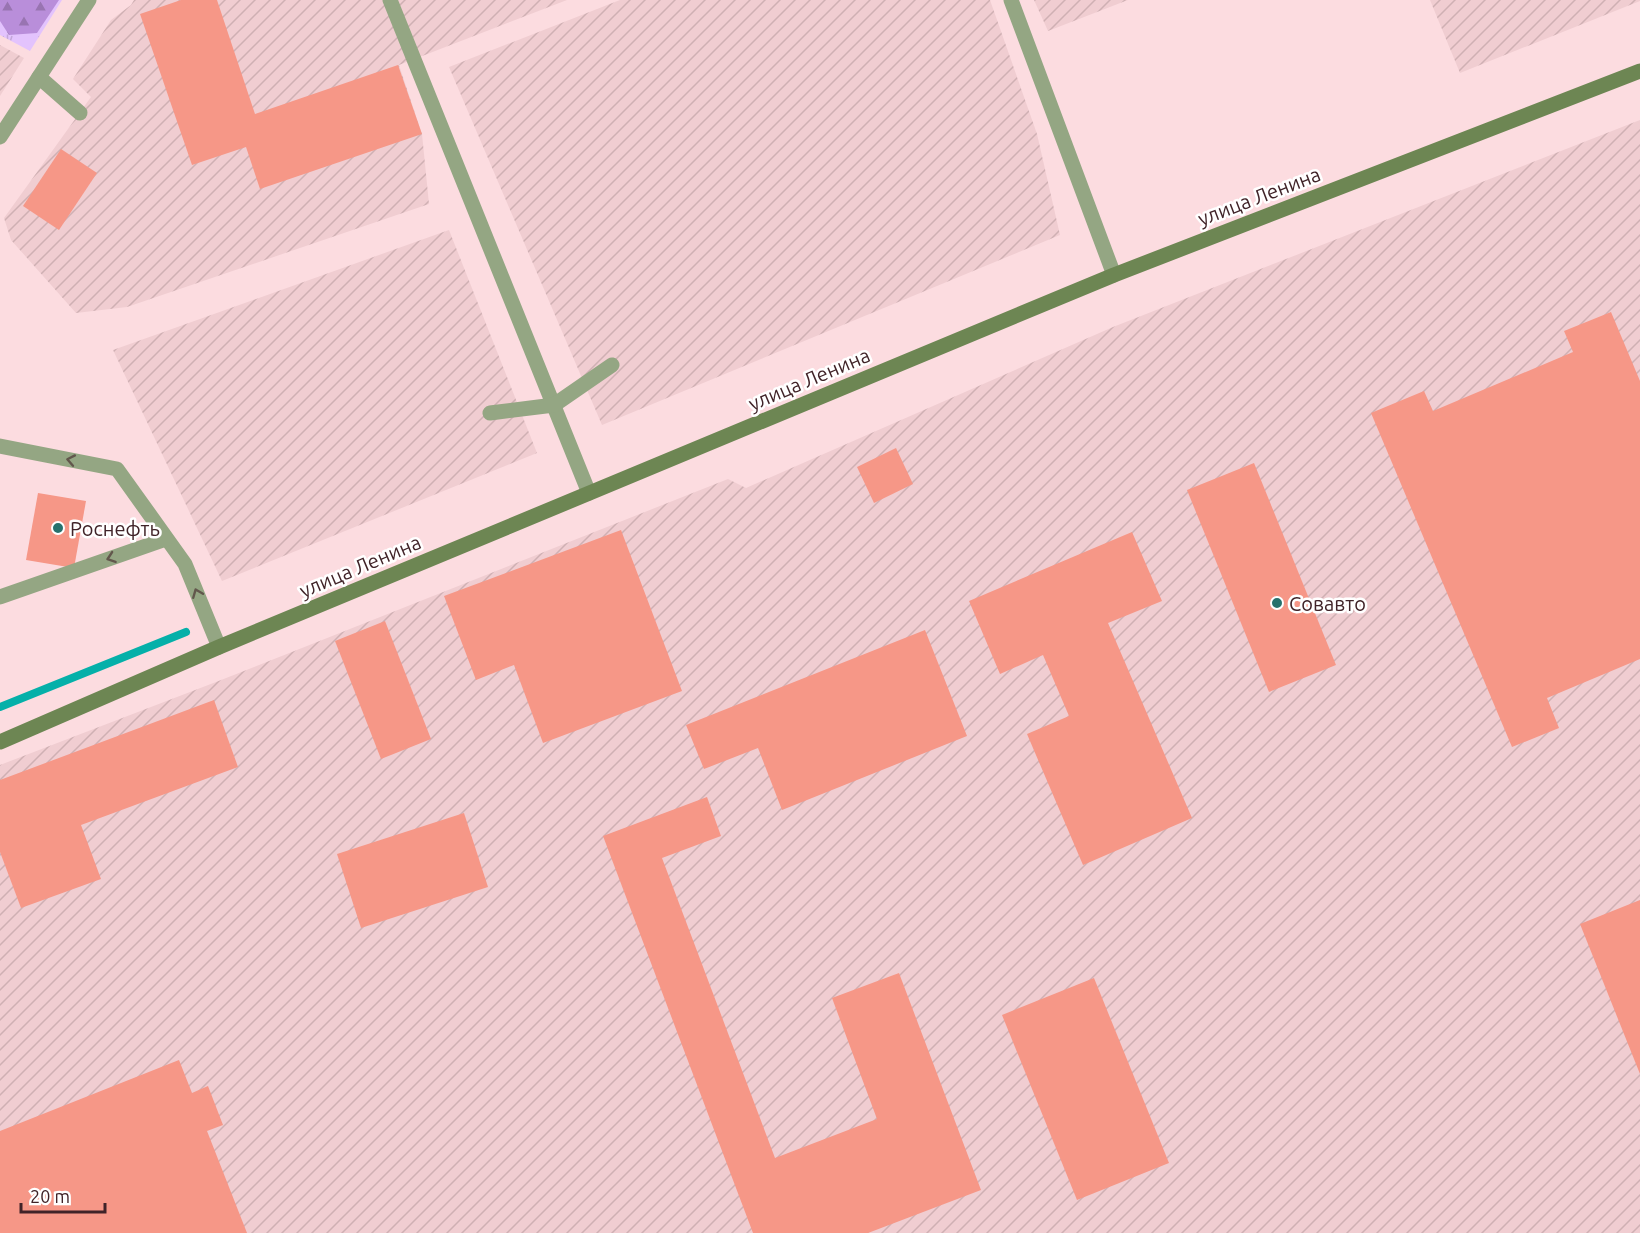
<svg xmlns="http://www.w3.org/2000/svg" width="1640" height="1233" font-family="Ubuntu,sans-serif">
<style>
.industrial{fill:url(#industrial-furrows)}
.grass{fill:url(#grass-tufts)}
.forest{fill:url(#forest-firs)}
.lines{fill:none;stroke-linecap:round;stroke-linejoin:round}
.stream{stroke:#05b0a9;stroke-width:8}
.building{fill:#f69787}
.lane{stroke:#94a683;stroke-width:15}
.street{stroke:#94a683;stroke-width:15}
.secondary{stroke:#6d8653;stroke-width:15}
.oneway{stroke:#62574c}
.poi-dot{fill:#27716d;stroke:#fff;stroke-width:2}
.labels{text-anchor:middle;dominant-baseline:central;stroke-width:5;stroke-linejoin:round;paint-order:stroke}
.street-label{font-size:20px;fill:#402328;stroke:#fff}
.poi-label{font-size:20px;fill:#402328;stroke:#fff;text-anchor:start}
</style>
<defs>
<pattern id="industrial-furrows" width="10" height="10" patternUnits="userSpaceOnUse" patternTransform="scale(1.5)"><rect width="10" height="10" fill="#f0cdd1"/><path d="M-1 1l2-2M0 10L10 0M9 11l2-2" fill="none" stroke="#cfb0b3"/></pattern>
<pattern id="grass-tufts" width="24" height="20" patternUnits="userSpaceOnUse" patternTransform="scale(1.5)"><rect width="24" height="20" fill="#e3c3fd"/><path d="M3 7l-1-3M5 7V3M7 7l1-3M15 17l-1-3M17 17v-4M19 17l1-3" fill="none" stroke="#c4a7d9"/></pattern>
<pattern id="forest-firs" width="22" height="20" patternUnits="userSpaceOnUse" patternTransform="scale(1.5)"><rect width="22" height="20" fill="#b98eda"/><path d="M5 1l3.5 6h-7zM16 11l3.5 6h-7z" fill="#9874b1"/></pattern>
</defs>
<rect width="100%" height="100%" fill="#fcdce0"/>
<g class="industrial">
<polygon points="134,0 567,0 399,65 422,134 429,204 127,307 76,313 11,240 4,218 91,97 73,79 111,20 131,5"/>
<polygon points="620,0 990,0 1037,134 1060,235 602,425 449,67"/>
<polygon points="1034,0 1128,0 1048,31"/>
<polygon points="1430,0 1640,0 1640,1 1460,73"/>
<polygon points="0,45 24,58 0,96"/>
<polygon points="1640,120 1640,1233 0,1233 0,765 216,682 728,479 746,488 1113,327"/>
<polygon points="449,230 537,453 222,581 113,350"/>
</g>
<polygon class="grass" points="0,0 62,0 30,51 0,35"/>
<polygon class="forest" points="0,0 59,0 37,33 9,35 0,21"/>
<g class="lines">
<polyline class="stream" points="0,707 186,632"/>
</g>
<g class="building">
<polygon points="181,0 217,0 255,114 398,65 422,134 260,189 246,147 192,165 140,14"/>
<polygon points="61,149 97,173 59,230 23,206"/>
<polygon points="1611,312 1640,381 1640,659 1547,698 1559,728 1512,747 1371,413 1424,391 1433,411 1573,352 1564,331"/>
<polygon points="896,448 913,484 874,503 857,467"/>
<polygon points="1254,463 1336,665 1269,692 1187,490"/>
<polygon points="38,493 86,501 74,568 26,560"/>
<polygon points="621,530 682,691 543,743 514,665 476,680 444,596"/>
<polygon points="1132,532 1162,601 1108,623 1192,818 1083,865 1027,734 1069,716 1043,655 1000,674 969,601"/>
<polygon points="385,621 431,739 381,759 335,641"/>
<polygon points="925,630 967,736 782,810 758,748 704,769 686,725"/>
<polygon points="214,700 238,767 81,825 101,879 21,908 0,852 0,780"/>
<polygon points="707,797 721,836 662,858 775,1158 877,1119 832,998 899,973 981,1190 868,1233 753,1233 603,836"/>
<polygon points="464,813 488,887 361,928 337,854"/>
<polygon points="1640,900 1640,1074 1580,924"/>
<polygon points="1094,978 1169,1163 1077,1200 1002,1015"/>
<polygon points="179,1060 192,1093 208,1086 223,1125 207,1131 247,1233 0,1233 0,1131"/>
</g>
<g class="lines">
<g class="lane">
<polyline points="390,0 589,493"/>
<polyline points="1011,0 1114,275"/>
<polyline points="39,77 80,113"/>
<polyline points="490,413 554,405 612,365"/>
<polyline points="0,446 117,469 185,564 219,647"/>
<polyline points="0,597 166,539"/>
</g>
<polyline class="street" points="0,137 89,0"/>
<polyline class="secondary" points="0,742 219,647 1114,275 1640,71"/>
</g>
<defs><path id="oneway-chevron" d="M-2-3.5L2.5 0L-2 3.5" fill="none" stroke-width="1.6" stroke-linecap="round" stroke-linejoin="round" transform="scale(1.5)"/></defs>
<g class="oneway">
<use href="#oneway-chevron" transform="translate(71 460) rotate(-169)"/>
<use href="#oneway-chevron" transform="translate(111 558) rotate(161)"/>
<use href="#oneway-chevron" transform="translate(197 593) rotate(-112)"/>
</g>
<g class="poi-dot">
<circle cx="58" cy="528" r="6"/>
<circle cx="1277" cy="603" r="6"/>
</g>
<g class="labels">
<g class="street-label">
<text transform="translate(1259 196) rotate(-21)">улица Ленина</text>
<text transform="translate(809 379) rotate(-23)">улица Ленина</text>
<text transform="translate(360 566) rotate(-23)">улица Ленина</text>
</g>
<g class="poi-label">
<text x="70" y="528">Роснефть</text>
<text x="1289" y="603">Совавто</text>
</g>
</g>
<path d="M21 1203v9h84v-9" fill="none" stroke="#402328" stroke-width="3"/>
<text x="30" y="1203" font-size="18" fill="#402328" stroke="#ffffff" stroke-width="4.5" paint-order="stroke">20 m</text>
</svg>
